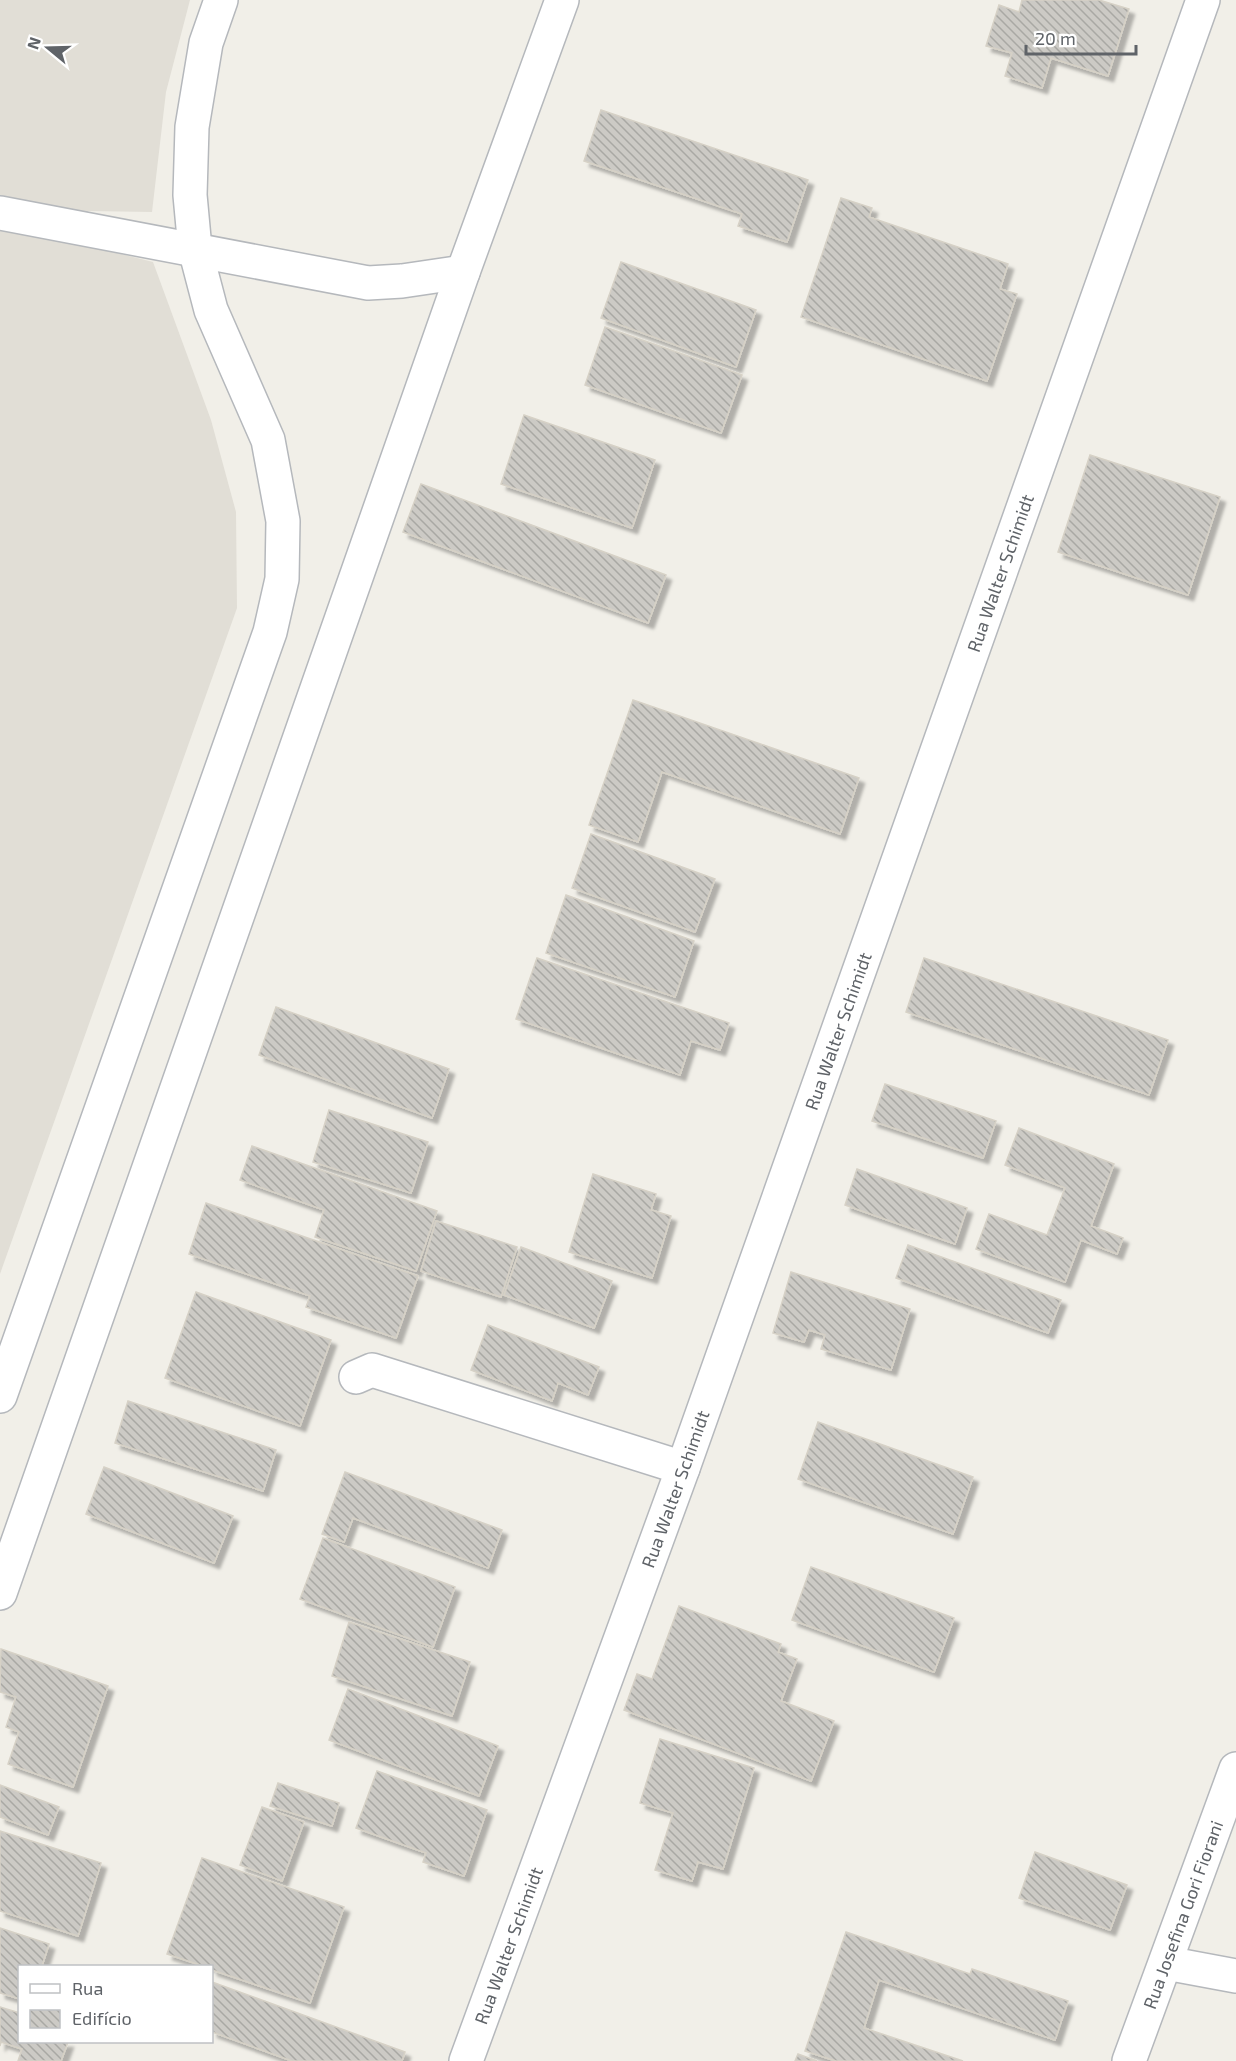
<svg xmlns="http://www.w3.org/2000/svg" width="1236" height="2061" font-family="'Exo 2',sans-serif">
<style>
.education{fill:#e1ded6}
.building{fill:url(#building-back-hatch);stroke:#d6d1c6;stroke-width:1.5;filter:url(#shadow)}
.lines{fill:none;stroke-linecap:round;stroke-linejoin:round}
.minor-casing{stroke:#b5b8bc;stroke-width:36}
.minor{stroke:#fff;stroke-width:33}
.labels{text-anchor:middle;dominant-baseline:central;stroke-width:4.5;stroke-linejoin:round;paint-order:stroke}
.street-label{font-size:18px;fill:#5f6368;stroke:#fff}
</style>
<defs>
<pattern id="building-back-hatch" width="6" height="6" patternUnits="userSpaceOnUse" patternTransform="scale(1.5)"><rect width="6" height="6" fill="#cccac5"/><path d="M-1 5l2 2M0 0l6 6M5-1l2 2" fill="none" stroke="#a9a8a4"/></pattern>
<filter id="shadow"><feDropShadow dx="5.5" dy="5.5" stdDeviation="1.5" flood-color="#0004"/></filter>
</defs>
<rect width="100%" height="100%" fill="#f1efe8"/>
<polygon class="education" points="0,0 190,0 166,92 152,212 88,211 81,244 153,262 211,420 236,512 237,608 0,1274"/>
<g class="building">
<polygon points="1022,0 1099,0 1129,9 1108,76 1051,58 1042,88 1005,76 1012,53 986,46 999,5 1019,12"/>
<polygon points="601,110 808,180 787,242 738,226 742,214 584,161"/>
<polygon points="841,198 872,208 869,217 1008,264 1000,289 1017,294 987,381 801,317"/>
<polygon points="621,262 756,310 736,367 601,318"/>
<polygon points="605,327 742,375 721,433 585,385"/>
<polygon points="524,415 655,460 632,528 501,484"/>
<polygon points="1090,455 1220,497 1188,595 1058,552"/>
<polygon points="421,484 666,575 648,623 403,532"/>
<polygon points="633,700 859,778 840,834 662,772 638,842 589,825"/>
<polygon points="591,834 715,879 695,932 572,888"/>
<polygon points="566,895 694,941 675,997 546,953"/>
<polygon points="537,958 729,1023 720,1050 691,1041 680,1075 516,1019"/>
<polygon points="924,958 1168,1040 1149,1095 906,1012"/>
<polygon points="276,1007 449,1069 432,1118 259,1055"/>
<polygon points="885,1084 996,1121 983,1158 872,1121"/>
<polygon points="329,1110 428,1142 411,1193 313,1162"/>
<polygon points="1019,1128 1114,1164 1091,1226 1123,1238 1117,1254 1081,1240 1065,1282 976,1249 989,1214 1047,1235 1065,1188 1005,1165"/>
<polygon points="252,1146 437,1211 416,1271 315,1237 324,1210 240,1180"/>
<polygon points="857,1169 967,1208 955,1244 845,1205"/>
<polygon points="593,1174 656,1194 651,1210 671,1216 652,1278 569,1252"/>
<polygon points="206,1203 418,1276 396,1338 306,1307 310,1296 189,1254"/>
<polygon points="436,1221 517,1247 501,1297 421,1271"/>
<polygon points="908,1245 1061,1300 1048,1333 896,1278"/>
<polygon points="521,1247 612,1281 594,1328 504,1295"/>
<polygon points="791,1272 910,1309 891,1370 821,1349 825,1335 809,1330 804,1342 773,1333"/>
<polygon points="196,1292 331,1340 300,1426 165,1378"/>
<polygon points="488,1325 599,1367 588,1395 558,1383 552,1401 471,1370"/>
<polygon points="128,1401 276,1450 263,1491 115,1443"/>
<polygon points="818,1422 973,1477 953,1534 798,1479"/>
<polygon points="104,1467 233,1516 214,1563 86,1514"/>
<polygon points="345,1472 502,1530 488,1568 353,1518 344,1542 322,1534"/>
<polygon points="323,1538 455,1587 433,1647 300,1599"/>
<polygon points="811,1567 954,1618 934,1672 792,1620"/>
<polygon points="679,1606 781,1644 778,1652 797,1659 781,1701 834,1721 811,1781 624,1710 637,1674 652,1679"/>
<polygon points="349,1622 470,1662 452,1716 332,1676"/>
<polygon points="1,1649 108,1686 73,1787 8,1764 19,1732 6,1727 16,1697 0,1692"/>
<polygon points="348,1689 498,1746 479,1796 329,1740"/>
<polygon points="660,1739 754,1768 723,1869 698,1862 692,1881 655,1870 673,1813 640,1803"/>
<polygon points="377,1771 487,1810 464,1876 423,1862 426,1853 356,1828"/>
<polygon points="278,1783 339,1803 332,1826 270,1806"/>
<polygon points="0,1785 59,1807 48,1835 0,1817"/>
<polygon points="262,1807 304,1822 282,1881 240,1865"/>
<polygon points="0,1831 101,1863 78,1936 0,1911"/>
<polygon points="1035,1852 1127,1885 1110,1930 1019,1898"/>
<polygon points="202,1858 344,1907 310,2003 212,1970 212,1966 203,1966 167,1954"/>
<polygon points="0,1928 49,1944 42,1966 20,1966 20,1999 0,1993"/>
<polygon points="846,1932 970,1974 972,1969 1068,2001 1055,2040 879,1980 864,2028 963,2061 836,2061 805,2051"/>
<polygon points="212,1982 405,2052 402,2061 292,2061 212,2032"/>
<polygon points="0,2007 20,2013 20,2042 68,2042 61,2061 18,2061 22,2049 1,2042 0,2046"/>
<polygon points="798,2054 817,2061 795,2061"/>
</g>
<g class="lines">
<g class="minor-casing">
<g id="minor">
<polyline points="0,213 368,283 402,281 463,272"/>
<polyline points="356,1377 372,1370 683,1468"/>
<polyline points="0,1396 270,632 282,579 283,521 268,440 211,310 195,249 190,195 192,127 206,43 221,0"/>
<polyline points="0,1593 463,272 562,0"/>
<polyline points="1166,1963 1236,1976"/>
<path id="s1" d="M466 2061 683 1468 1203 0"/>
<path id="s2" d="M1129 2061 1236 1769"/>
</g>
</g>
<use href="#minor" class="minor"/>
</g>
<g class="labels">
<g class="street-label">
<text stroke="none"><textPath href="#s1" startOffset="1581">Rua Walter Schimidt</textPath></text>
<text stroke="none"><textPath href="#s1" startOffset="1095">Rua Walter Schimidt</textPath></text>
<text stroke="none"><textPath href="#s1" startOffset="609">Rua Walter Schimidt</textPath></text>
<text stroke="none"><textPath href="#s2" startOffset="156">Rua Josefina Gori Fiorani</textPath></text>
<text stroke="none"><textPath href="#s1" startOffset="123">Rua Walter Schimidt</textPath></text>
</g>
</g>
<rect x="18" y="1965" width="195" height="78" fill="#ffffff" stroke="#bfc1c3" stroke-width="1.5"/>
<rect x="30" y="1984" width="30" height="9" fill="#ffffff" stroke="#bfc1c3" stroke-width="1.5"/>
<text x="72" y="1995" font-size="18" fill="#5f6368">Rua</text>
<rect x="30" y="2010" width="30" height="18" fill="url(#building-back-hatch)" stroke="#bfc1c3" stroke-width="1.5"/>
<text x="72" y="2025" font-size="18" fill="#5f6368">Edifício</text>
<g transform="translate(48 48) rotate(289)" stroke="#ffffff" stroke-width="4.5" paint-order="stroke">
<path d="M0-4.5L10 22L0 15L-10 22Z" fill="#5f6368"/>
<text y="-9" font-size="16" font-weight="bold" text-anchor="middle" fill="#5f6368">N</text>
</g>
<path d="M1026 45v9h110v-9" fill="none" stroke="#5f6368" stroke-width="3"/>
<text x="1035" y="45" font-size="18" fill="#5f6368" stroke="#ffffff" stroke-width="4.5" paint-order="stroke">20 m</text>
</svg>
